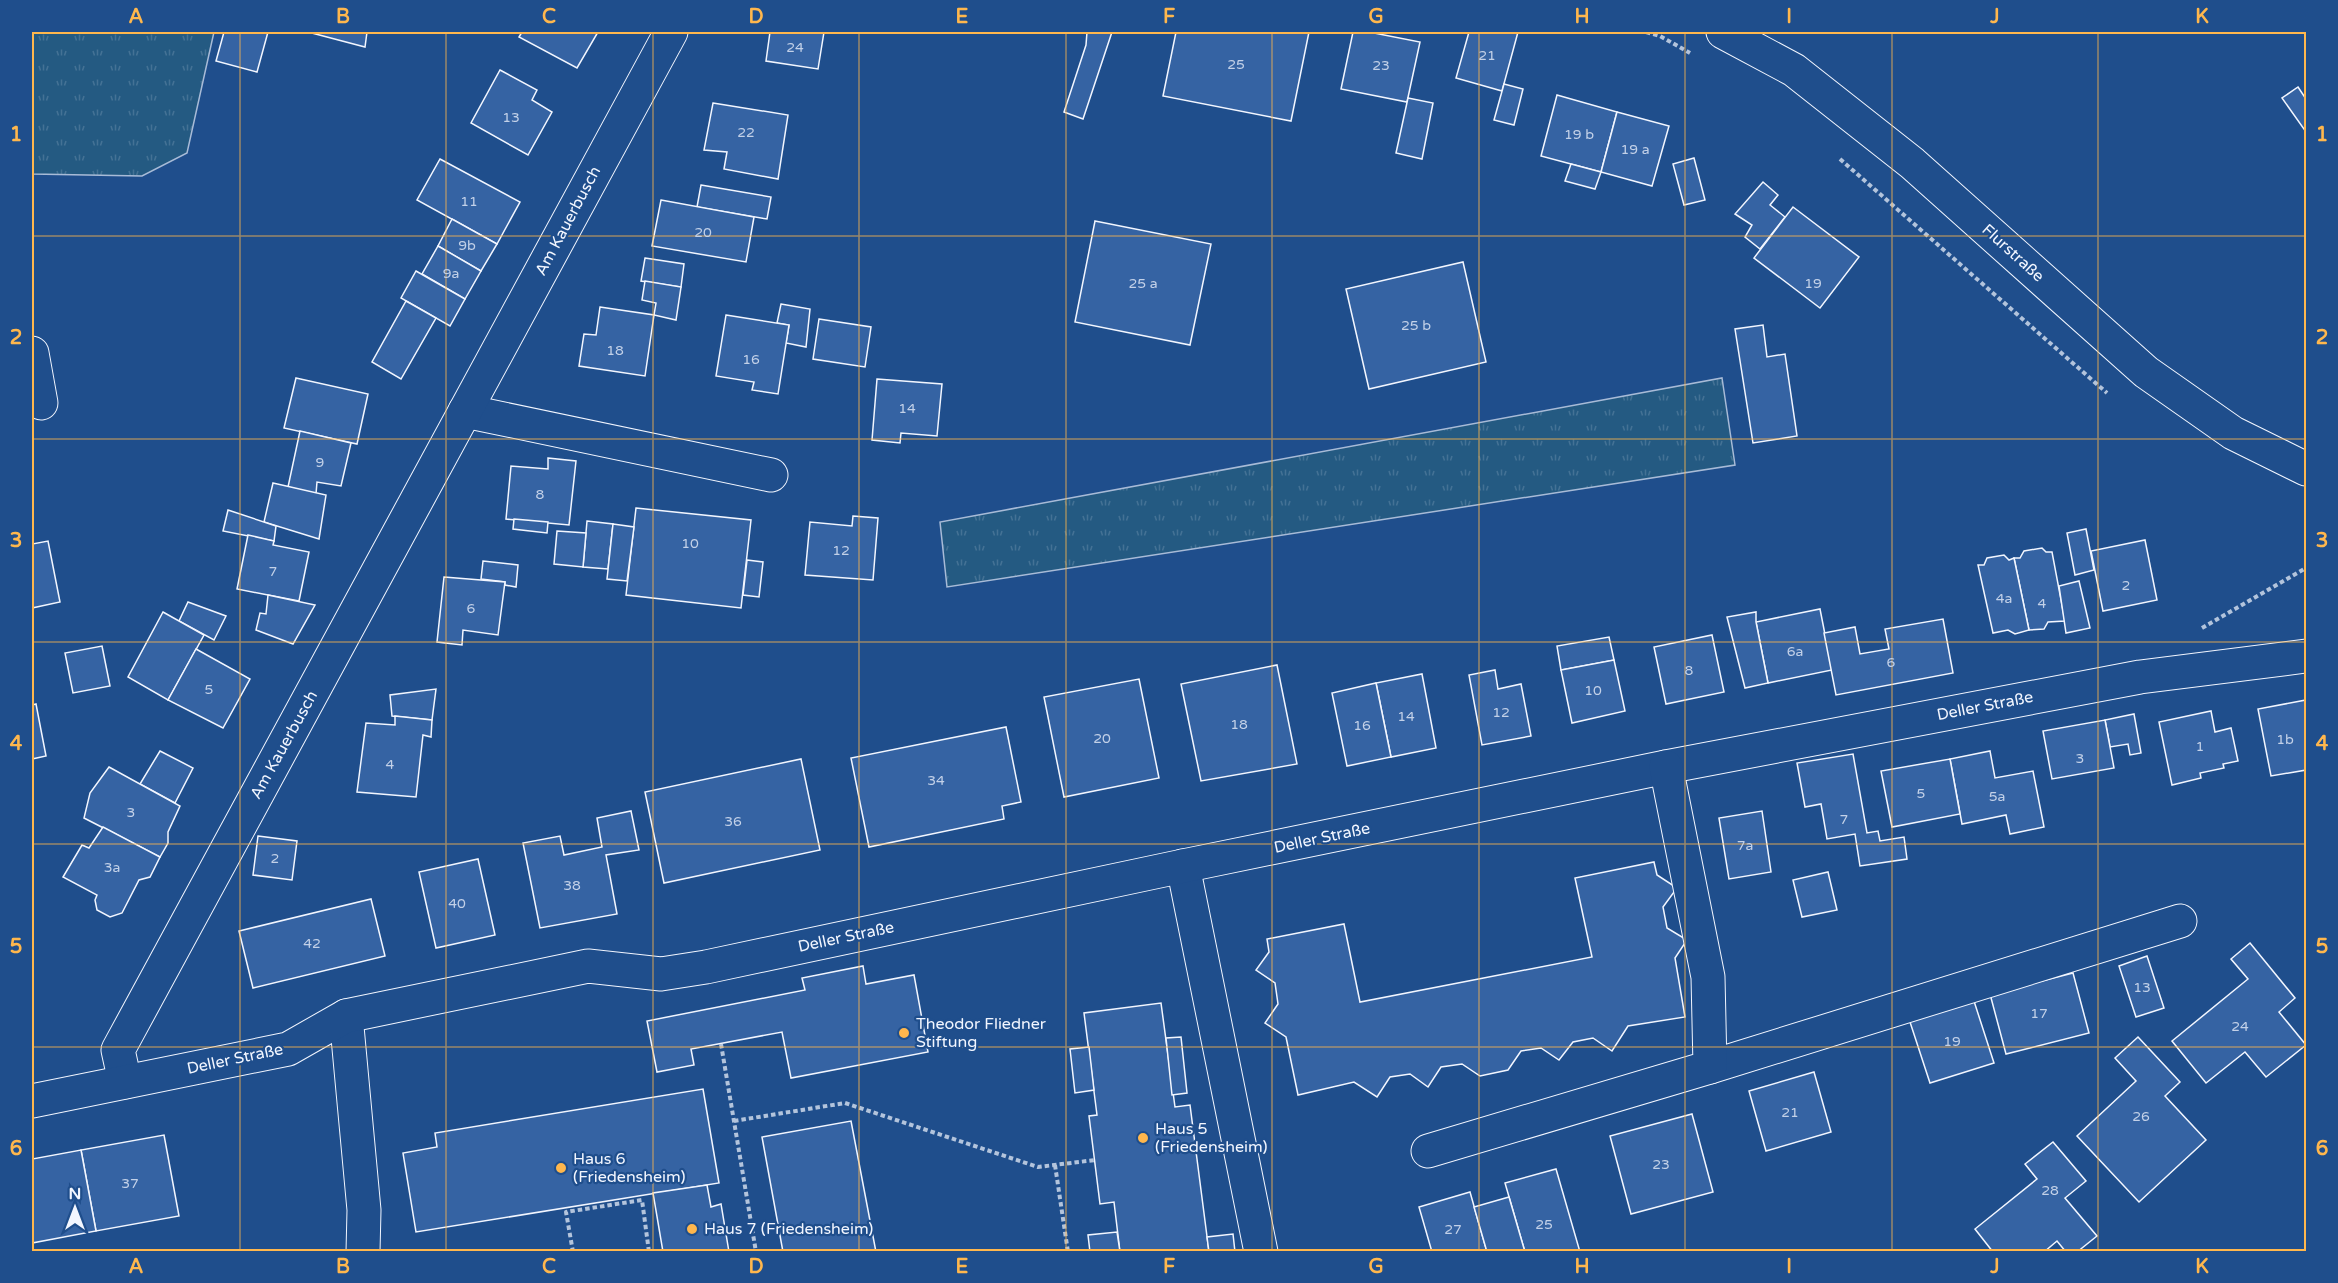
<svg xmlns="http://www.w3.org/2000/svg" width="2338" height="1283" font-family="'Varela Round',sans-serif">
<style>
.grass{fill:url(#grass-tufts);stroke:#a8bbd7;stroke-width:1.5}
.building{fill:#3563a3;stroke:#f2f6ff;stroke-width:1.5}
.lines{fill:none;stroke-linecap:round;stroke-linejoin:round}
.minor-casing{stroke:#f2f6ff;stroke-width:35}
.major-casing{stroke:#f2f6ff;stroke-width:35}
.path{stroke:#b3c4dc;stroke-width:4;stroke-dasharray:4.5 3;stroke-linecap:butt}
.minor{stroke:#1f4e8c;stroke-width:33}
.major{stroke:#1f4e8c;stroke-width:33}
.grid{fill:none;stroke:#ffb74d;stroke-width:1.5;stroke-opacity:0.55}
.poi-dot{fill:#ffb74d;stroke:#1f4e8c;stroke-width:2}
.labels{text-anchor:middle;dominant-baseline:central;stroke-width:4.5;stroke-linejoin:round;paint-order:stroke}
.number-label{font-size:14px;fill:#c3d1e8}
.street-label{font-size:16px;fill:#f2f6ff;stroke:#1f4e8c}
.poi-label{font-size:16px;fill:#f2f6ff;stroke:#1f4e8c;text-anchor:start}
.neatline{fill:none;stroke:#ffb74d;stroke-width:2}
.grid-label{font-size:20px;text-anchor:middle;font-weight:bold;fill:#ffb74d}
</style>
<defs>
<pattern id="grass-tufts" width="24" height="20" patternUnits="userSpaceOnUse" patternTransform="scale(1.5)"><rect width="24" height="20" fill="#245a82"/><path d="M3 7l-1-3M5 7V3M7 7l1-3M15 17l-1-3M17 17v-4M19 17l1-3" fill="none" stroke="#447295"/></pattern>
</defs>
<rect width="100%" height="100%" fill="#1f4e8c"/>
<g class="grass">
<polygon points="32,32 214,32 187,153 142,176 32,174"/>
<polygon points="1722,378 1735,465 947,587 940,522"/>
</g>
<g class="building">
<polygon points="224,32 268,32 257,72 216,61"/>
<polygon points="308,32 367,32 365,47"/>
<polygon points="522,32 598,32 577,68 519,37"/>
<polygon points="770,32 824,32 818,69 766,61"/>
<polygon points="1087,32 1112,32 1083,119 1064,112 1086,45"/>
<polygon points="1176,32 1309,32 1291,121 1163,96"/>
<polygon points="1353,32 1369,32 1420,42 1407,102 1341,89"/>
<polygon points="1469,32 1518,32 1502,91 1456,78"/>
<polygon points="500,70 537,90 532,100 552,112 528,155 471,123"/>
<polygon points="1504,84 1523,89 1514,125 1494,120"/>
<polygon points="2298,87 2306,99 2306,132 2282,98"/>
<polygon points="1557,95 1617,112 1601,172 1541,156"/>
<polygon points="1408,98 1433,103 1422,159 1396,153"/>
<polygon points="713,103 788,115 778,179 724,169 727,152 704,150"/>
<polygon points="1617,112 1669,126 1652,186 1601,172"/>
<polygon points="1694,158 1705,200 1684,205 1673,164"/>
<polygon points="440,159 520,202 497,244 417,200"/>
<polygon points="1571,164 1601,172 1595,189 1565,181"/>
<polygon points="1763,182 1778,195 1770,205 1785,217 1760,249 1745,237 1752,225 1735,214"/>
<polygon points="701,185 771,197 767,219 697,207"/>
<polygon points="661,200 754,217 746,262 652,246"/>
<polygon points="1793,207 1859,257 1820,308 1754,258"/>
<polygon points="452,219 497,244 481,271 438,246"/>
<polygon points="1095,221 1211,244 1190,345 1075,322"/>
<polygon points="438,246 481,271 465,299 422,274"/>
<polygon points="645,258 684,264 681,287 641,281"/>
<polygon points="1463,262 1486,362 1369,389 1346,289"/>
<polygon points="416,271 465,299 450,326 401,298"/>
<polygon points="645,281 681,287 676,320 654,315 656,303 642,300"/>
<polygon points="406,301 436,318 401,379 372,362"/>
<polygon points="781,304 810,309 806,347 786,343 789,325 777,323"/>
<polygon points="600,307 654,315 645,376 579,366 584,334 596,335"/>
<polygon points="726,315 789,325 778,394 752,390 754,382 716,376"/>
<polygon points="819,319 871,327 865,367 813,359"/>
<polygon points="1763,325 1767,357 1785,354 1797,436 1753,443 1735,329"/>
<polygon points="296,378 368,394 357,444 284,428"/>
<polygon points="877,379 942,384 937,436 901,433 900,443 872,440"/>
<polygon points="300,431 351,443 341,486 317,482 316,494 288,487"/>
<polygon points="548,458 576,461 569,525 506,519 511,466 548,469"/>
<polygon points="273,483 326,495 319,539 264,522"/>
<polygon points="636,508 751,520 741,608 626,595"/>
<polygon points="228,510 276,526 274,541 223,531"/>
<polygon points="853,516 878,518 873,580 805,575 810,522 852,526"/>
<polygon points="514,519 548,522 547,533 513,529"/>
<polygon points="587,521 613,524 608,569 583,567"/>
<polygon points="613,524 634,527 627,581 607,579"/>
<polygon points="2086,529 2094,570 2075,575 2067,533"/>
<polygon points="557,531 586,533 583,567 554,564"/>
<polygon points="248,535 274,541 273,545 309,552 299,601 237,589"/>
<polygon points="2145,540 2157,600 2103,611 2091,551"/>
<polygon points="48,541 60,602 32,608 32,544"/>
<polygon points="2042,548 2046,552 2052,552 2065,621 2048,622 2044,629 2029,630 2014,558 2020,558 2024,551"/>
<polygon points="2004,555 2009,560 2014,558 2029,630 2015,634 2008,630 1993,633 1978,565 1984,565 1987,558"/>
<polygon points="747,560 763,562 759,597 743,595"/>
<polygon points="483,561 518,565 516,587 505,585 505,582 481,579"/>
<polygon points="444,577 505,582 498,635 463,630 462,645 437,642"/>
<polygon points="2079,581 2090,628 2066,633 2059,586"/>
<polygon points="268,595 315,605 293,644 256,630 260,613 266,614"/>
<polygon points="188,602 226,616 214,640 179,621"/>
<polygon points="1820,609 1832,670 1768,683 1756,622"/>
<polygon points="163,612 204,635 168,700 128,677"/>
<polygon points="1756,612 1756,622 1768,683 1745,688 1727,617"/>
<polygon points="1943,619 1953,673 1836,695 1824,633 1855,627 1860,654 1889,649 1885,629"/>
<polygon points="1712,635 1724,692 1666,704 1654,647"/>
<polygon points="1609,637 1614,660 1561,670 1557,646"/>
<polygon points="102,646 110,686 73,693 65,653"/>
<polygon points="196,649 250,679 223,728 168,700"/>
<polygon points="1614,660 1625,711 1572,723 1561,670"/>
<polygon points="1277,665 1297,764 1201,781 1181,684"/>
<polygon points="1495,670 1498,689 1521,684 1531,736 1482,745 1469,675"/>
<polygon points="1422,674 1436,748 1391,757 1376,683"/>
<polygon points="1139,679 1159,778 1064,797 1044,697"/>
<polygon points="1376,683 1391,757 1347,766 1332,693"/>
<polygon points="436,689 432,720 392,716 390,695"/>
<polygon points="2306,700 2306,770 2271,776 2258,709"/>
<polygon points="36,704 46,756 32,759 32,705"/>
<polygon points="2211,711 2215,732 2231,728 2238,761 2223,764 2224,768 2200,773 2201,778 2172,785 2159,722"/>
<polygon points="2134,714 2141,753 2130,755 2128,744 2110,747 2105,720"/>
<polygon points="395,716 432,720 431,737 423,735 416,797 357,792 366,723 395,725"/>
<polygon points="2105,720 2114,768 2052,779 2043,731"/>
<polygon points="1006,727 1021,802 1002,806 1004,819 869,847 851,758"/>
<polygon points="160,751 193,768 175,803 140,784"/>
<polygon points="1990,751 1995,778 2033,771 2044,827 2010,834 2006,815 1962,824 1950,759"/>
<polygon points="1853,754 1867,833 1878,831 1880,841 1904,837 1907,859 1860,866 1855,834 1827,839 1821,804 1805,807 1797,763"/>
<polygon points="801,759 820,850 664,883 645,792"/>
<polygon points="1950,759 1960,814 1892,827 1881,771"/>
<polygon points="109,767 180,806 168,832 168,843 160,857 84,818 90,793"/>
<polygon points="631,811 639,850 606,855 617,914 540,928 523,843 560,836 564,855 602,847 597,818"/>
<polygon points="1762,811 1771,872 1729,879 1719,818"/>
<polygon points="103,827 160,857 150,877 139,880 122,913 110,917 97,910 95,900 97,895 63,877 82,845 89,848"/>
<polygon points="258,836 297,841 292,880 253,875"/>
<polygon points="478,859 495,935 436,948 419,872"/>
<polygon points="1654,862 1657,875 1677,888 1663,907 1667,928 1687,940 1675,958 1685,1017 1628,1026 1612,1051 1593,1038 1573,1042 1559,1060 1541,1048 1521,1051 1508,1070 1480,1076 1462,1064 1441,1067 1428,1087 1410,1074 1390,1077 1377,1097 1354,1082 1298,1095 1286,1037 1265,1023 1278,1004 1275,983 1256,970 1269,952 1267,939 1344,924 1360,1002 1592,957 1575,878"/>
<polygon points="1828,872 1837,910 1802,917 1793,880"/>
<polygon points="371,899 385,956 253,988 239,931"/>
<polygon points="2250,943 2295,998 2279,1012 2306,1045 2266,1077 2245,1052 2206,1083 2172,1041 2248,979 2231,959"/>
<polygon points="2147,956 2164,1008 2136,1017 2119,966"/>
<polygon points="863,966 866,984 914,975 928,1052 791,1078 782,1032 691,1049 694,1065 657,1072 647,1021 805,990 802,978"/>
<polygon points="2073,973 2089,1033 2006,1054 1990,994"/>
<polygon points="1973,998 1994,1063 1930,1083 1909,1019"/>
<polygon points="1161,1003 1175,1107 1190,1105 1209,1252 1120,1252 1114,1202 1100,1204 1089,1116 1097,1115 1084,1013"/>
<polygon points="1181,1037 1187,1093 1172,1095 1166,1038"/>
<polygon points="2138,1037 2180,1082 2165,1096 2206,1140 2139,1202 2077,1136 2136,1081 2115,1058"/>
<polygon points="1089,1047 1094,1090 1075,1093 1070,1049"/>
<polygon points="1814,1072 1831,1132 1766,1151 1749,1091"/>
<polygon points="703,1089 719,1183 416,1232 403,1153 437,1147 435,1133"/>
<polygon points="1692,1114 1713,1192 1631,1214 1610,1136"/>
<polygon points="851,1121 876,1252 783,1252 762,1137"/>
<polygon points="164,1135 179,1216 96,1231 81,1150"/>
<polygon points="2053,1142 2086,1181 2065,1198 2097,1236 2077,1252 2066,1252 2057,1241 2044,1252 1993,1252 1975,1229 2037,1179 2025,1164"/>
<polygon points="81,1150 96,1231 32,1243 32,1159"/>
<polygon points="1556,1169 1580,1252 1525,1252 1505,1183"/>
<polygon points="707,1185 711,1207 721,1204 729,1252 663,1252 653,1193"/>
<polygon points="1470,1192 1487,1252 1432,1252 1419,1207"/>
<polygon points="1509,1197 1525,1252 1487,1252 1474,1207"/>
<polygon points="1117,1232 1120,1252 1090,1252 1088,1235"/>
<polygon points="1233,1234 1235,1252 1209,1252 1207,1237"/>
</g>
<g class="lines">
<g class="minor-casing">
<g id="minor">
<polyline points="32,353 41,403"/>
<polyline points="465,411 771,475"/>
<polyline points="1183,866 1261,1252"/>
<polyline points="346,1016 364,1210 363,1252"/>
<polyline points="1710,1067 2180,921"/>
<polyline points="125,1082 118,1050 671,32"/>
<polyline points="32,1101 288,1049 346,1016 588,966 661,974 706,967 1183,866 1666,767 2140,677 2306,656"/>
<polyline points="1428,1151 1710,1067 1708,977 1666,767"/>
</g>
</g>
<g class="major-casing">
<polyline id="major" points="1723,32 1794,70 1912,163 2146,372 2233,433 2306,469"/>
</g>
<g class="path">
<polyline points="1646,32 1660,36 1690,53"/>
<polyline points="1840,159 2107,393"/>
<polyline points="2202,628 2306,568"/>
<polyline points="721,1044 756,1252"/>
<polyline points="734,1121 845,1103 1038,1167 1095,1160"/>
<polyline points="1055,1165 1068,1252"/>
<polyline points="573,1252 566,1212 642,1200 649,1252"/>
</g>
<use href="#minor" class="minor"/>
<use href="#major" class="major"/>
</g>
<path class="grid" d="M240 32V1252M446 32V1252M653 32V1252M859 32V1252M1066 32V1252M1272 32V1252M1479 32V1252M1685 32V1252M1892 32V1252M2098 32V1252M32 236H2306M32 439H2306M32 642H2306M32 844H2306M32 1047H2306"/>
<g class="poi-dot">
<circle cx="904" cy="1033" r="6"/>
<circle cx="1143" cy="1138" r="6"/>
<circle cx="561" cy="1168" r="6"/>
<circle cx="692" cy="1229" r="6"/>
</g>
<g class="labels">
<g class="number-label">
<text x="795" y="47">24</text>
<text x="1487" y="55">21</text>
<text x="1236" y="64">25</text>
<text x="1381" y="65">23</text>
<text x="511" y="117">13</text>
<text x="746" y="132">22</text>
<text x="1579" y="134">19 b</text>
<text x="1635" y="149">19 a</text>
<text x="469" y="201">11</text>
<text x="703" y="232">20</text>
<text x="467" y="245">9b</text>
<text x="451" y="273">9a</text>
<text x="1143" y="283">25 a</text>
<text x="1813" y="283">19</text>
<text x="1416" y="325">25 b</text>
<text x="615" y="350">18</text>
<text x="751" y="359">16</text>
<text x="907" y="408">14</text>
<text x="320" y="462">9</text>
<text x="540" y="494">8</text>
<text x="690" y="543">10</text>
<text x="841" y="550">12</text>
<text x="273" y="571">7</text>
<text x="2126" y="585">2</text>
<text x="2004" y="598">4a</text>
<text x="2042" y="603">4</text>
<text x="471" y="608">6</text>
<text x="1795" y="651">6a</text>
<text x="1891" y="662">6</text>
<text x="1689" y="670">8</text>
<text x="209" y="689">5</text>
<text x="1593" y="690">10</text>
<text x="1501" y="712">12</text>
<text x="1406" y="716">14</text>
<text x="1239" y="724">18</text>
<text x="1362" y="725">16</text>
<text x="1102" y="738">20</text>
<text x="2285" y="739">1b</text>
<text x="2200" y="746">1</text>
<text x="2080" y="758">3</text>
<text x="390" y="764">4</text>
<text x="936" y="780">34</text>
<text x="1921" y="793">5</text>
<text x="1997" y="796">5a</text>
<text x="131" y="812">3</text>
<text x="1844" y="819">7</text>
<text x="733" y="821">36</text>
<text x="1745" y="845">7a</text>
<text x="275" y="858">2</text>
<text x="112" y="867">3a</text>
<text x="572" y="885">38</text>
<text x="457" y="903">40</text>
<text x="312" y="943">42</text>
<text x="2142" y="987">13</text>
<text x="2039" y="1013">17</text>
<text x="2240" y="1026">24</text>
<text x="1952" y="1041">19</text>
<text x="1790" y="1112">21</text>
<text x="2141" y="1116">26</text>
<text x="1661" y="1164">23</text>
<text x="130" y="1183">37</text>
<text x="2050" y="1190">28</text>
<text x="1544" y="1224">25</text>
<text x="1453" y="1229">27</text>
</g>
<g class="street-label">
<text transform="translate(568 221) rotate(-62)">Am Kauerbusch</text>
<text transform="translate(2013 253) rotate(42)">Flurstraße</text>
<text transform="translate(1985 706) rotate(-11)">Deller Straße</text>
<text transform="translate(284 745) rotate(-61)">Am Kauerbusch</text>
<text transform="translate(1322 838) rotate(-12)">Deller Straße</text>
<text transform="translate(846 937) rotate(-12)">Deller Straße</text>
<text transform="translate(235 1059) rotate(-12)">Deller Straße</text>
</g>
<g class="poi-label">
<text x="916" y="1024">Theodor Fliedner<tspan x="916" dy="18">Stiftung</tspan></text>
<text x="1155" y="1129">Haus 5<tspan x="1155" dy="18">(Friedensheim)</tspan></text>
<text x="573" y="1159">Haus 6<tspan x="573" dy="18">(Friedensheim)</tspan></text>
<text x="704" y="1229">Haus 7 (Friedensheim)</text>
</g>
</g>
<rect width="2338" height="1283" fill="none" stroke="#1f4e8c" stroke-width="66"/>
<g transform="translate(75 1208)" stroke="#1f4e8c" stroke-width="4.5" paint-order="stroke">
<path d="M0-4.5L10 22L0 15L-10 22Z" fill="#f2f6ff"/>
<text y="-9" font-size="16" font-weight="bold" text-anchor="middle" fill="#f2f6ff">N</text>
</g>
<rect x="33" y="33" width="2272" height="1217" class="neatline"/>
<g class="grid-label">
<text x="136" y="23">A</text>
<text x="343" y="23">B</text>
<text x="549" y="23">C</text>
<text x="756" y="23">D</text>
<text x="962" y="23">E</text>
<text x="1169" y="23">F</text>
<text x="1376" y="23">G</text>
<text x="1582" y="23">H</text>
<text x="1789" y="23">I</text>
<text x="1995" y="23">J</text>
<text x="2202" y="23">K</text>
<text x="16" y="141">1</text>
<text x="2322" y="141">1</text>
<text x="16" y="344">2</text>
<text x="2322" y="344">2</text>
<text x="16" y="547">3</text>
<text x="2322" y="547">3</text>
<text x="16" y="750">4</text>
<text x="2322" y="750">4</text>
<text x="16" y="953">5</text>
<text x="2322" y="953">5</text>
<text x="16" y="1155">6</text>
<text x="2322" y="1155">6</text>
<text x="136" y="1273">A</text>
<text x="343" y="1273">B</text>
<text x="549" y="1273">C</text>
<text x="756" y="1273">D</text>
<text x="962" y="1273">E</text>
<text x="1169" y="1273">F</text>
<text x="1376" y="1273">G</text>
<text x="1582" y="1273">H</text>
<text x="1789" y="1273">I</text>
<text x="1995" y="1273">J</text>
<text x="2202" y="1273">K</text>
</g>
</svg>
